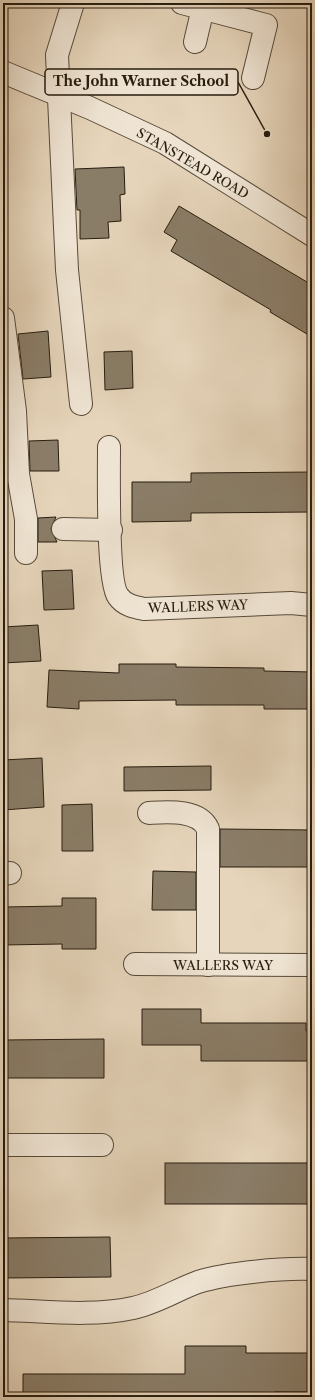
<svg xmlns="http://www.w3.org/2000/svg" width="315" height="1400" font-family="'Libre Caslon Text',serif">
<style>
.building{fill:#8a7d68;stroke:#271d0f}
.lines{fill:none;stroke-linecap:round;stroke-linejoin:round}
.minor-casing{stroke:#574b3a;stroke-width:24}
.minor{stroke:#efe4d3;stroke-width:22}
.labels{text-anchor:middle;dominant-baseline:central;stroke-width:4;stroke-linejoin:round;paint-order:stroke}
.street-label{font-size:13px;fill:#271d0f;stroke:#efe4d3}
.leader{fill:none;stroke:#271d0f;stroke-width:1.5}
.callout-dot{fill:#271d0f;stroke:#efe4d3;stroke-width:1.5}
.callout{fill:#efe4d3;stroke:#271d0f;stroke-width:1.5}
.callout-label{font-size:14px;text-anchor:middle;font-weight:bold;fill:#271d0f}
</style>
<rect width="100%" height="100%" fill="#e6d5bb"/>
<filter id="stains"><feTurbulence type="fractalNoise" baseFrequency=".005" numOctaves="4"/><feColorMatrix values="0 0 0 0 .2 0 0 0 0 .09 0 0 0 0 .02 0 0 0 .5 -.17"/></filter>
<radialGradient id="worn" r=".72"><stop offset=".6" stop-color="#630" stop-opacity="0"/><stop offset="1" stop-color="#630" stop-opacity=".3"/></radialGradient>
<g class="building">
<polygon points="124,167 125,194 120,195 121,221 108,222 109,238 80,239 80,210 77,210 75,169"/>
<polygon points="179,206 312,285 312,337 270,312 271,310 171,251 177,240 164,232"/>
<polygon points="48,331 51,377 23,379 18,334"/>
<polygon points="132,351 133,388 105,390 104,352"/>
<polygon points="58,440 59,471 30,471 29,441"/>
<polygon points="312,472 312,512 191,513 191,521 132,522 132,482 191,482 191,473"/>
<polygon points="56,517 51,529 57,542 38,542 38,518"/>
<polygon points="72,570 74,609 44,610 42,571"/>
<polygon points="38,625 41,661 3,663 3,627"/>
<polygon points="119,664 176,664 176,667 264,668 264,671 312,672 312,709 264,709 264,705 176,705 176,700 79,701 79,709 47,707 49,670 119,673"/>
<polygon points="42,758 44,807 3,810 3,760"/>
<polygon points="211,766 211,790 124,791 124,767"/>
<polygon points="92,804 93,851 62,851 62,805"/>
<polygon points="220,829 312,830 312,867 220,867"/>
<polygon points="153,871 196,872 196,910 152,910"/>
<polygon points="62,898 96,898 96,949 62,949 62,944 3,945 3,907 62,906"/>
<polygon points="142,1009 201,1009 201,1023 306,1023 306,1031 312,1031 312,1061 201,1061 201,1045 142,1045"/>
<polygon points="104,1039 104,1078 3,1078 3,1040"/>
<rect x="165" y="1163" width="147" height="41"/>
<polygon points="110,1237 111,1277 3,1278 3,1238"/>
<polygon points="185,1346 246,1346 246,1353 312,1353 312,1392 275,1392 276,1397 23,1397 23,1374 185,1374"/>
</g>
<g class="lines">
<g class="minor-casing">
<g id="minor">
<polyline points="73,3 57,55 67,270 81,404"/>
<polyline points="182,3 266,25 253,78"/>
<polyline points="195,42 203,8"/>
<polyline points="3,72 90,108 165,143 312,235"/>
<polyline points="3,318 15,411 18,474 26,519 26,553"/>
<path d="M109 447C109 472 107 581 118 596 124 605 134 607 144 609L291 603 312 605"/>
<polyline points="63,529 111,530"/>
<path d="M149 813C167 812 199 809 208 829V965"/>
<polyline points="3,874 10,873"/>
<polyline points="135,964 312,965"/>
<polyline points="3,1145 102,1145"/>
<path d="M3 1310C45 1311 91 1317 133 1308 156 1303 176 1290 198 1282 227 1273 281 1268 312 1269"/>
</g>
</g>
<use href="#minor" class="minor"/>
</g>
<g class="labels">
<g class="street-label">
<text transform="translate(193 163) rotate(30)">STANSTEAD ROAD</text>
<text transform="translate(198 606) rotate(-2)">WALLERS WAY</text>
<text x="223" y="965">WALLERS WAY</text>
</g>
</g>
<path class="leader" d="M267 134L238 82"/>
<circle class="callout-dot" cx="267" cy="134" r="4"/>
<rect class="callout" x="45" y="69" width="193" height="26" rx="4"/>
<g class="callout-label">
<text x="141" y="86">The John Warner School</text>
</g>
<rect width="315" height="1400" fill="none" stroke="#e6d5bb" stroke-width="16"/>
<rect x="4" y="4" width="307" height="1392" fill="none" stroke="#271d0f" stroke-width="2"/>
<rect x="8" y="8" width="299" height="1384" fill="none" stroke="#271d0f"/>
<rect width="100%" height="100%" filter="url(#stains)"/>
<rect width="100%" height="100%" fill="url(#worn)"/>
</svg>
